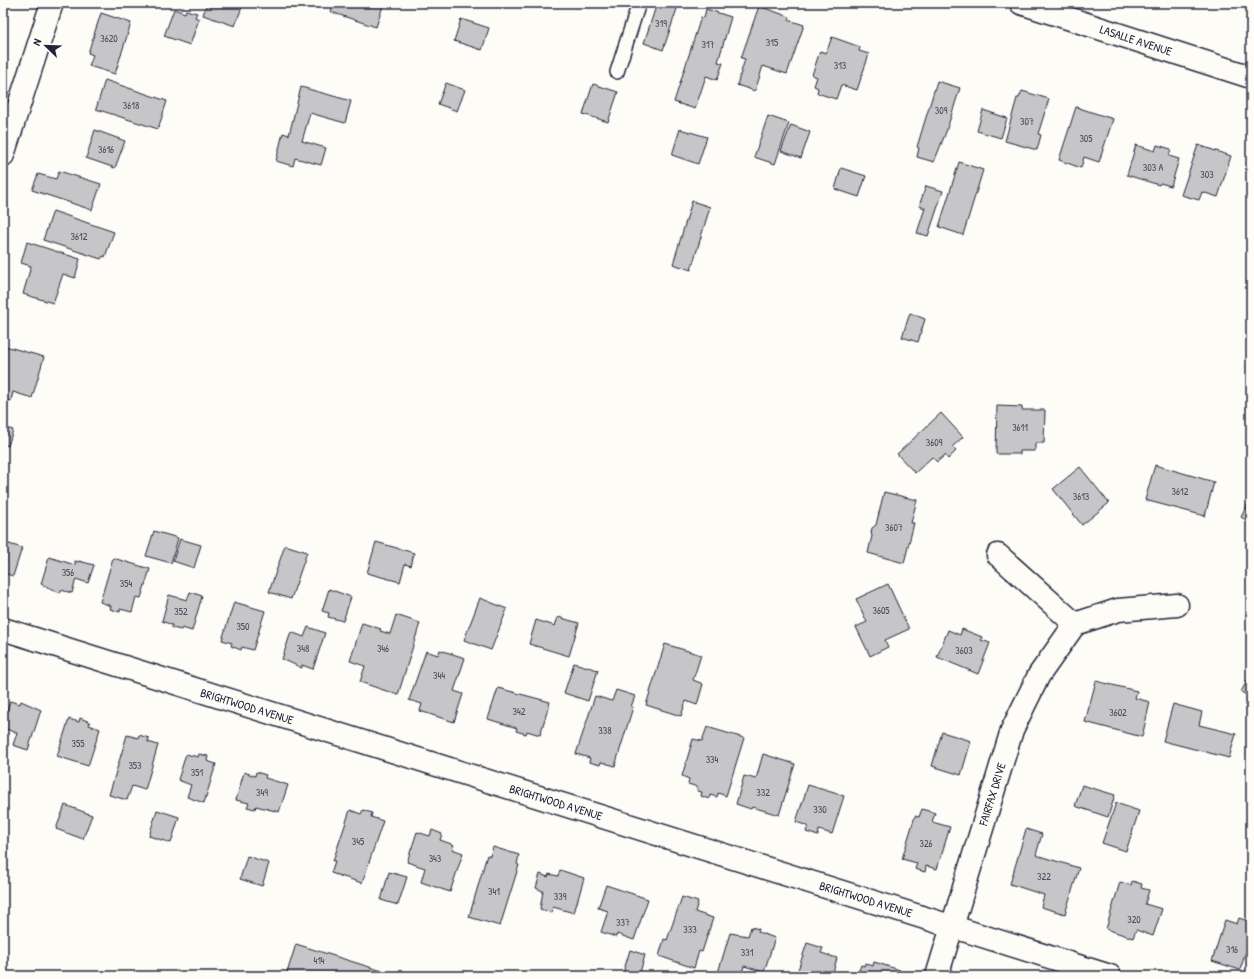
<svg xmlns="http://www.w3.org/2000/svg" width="1254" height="979" font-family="'Patrick Hand',sans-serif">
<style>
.building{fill:#c6c6c8;stroke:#22223b}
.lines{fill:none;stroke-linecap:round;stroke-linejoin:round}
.service-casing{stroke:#22223b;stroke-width:16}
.minor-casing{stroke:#22223b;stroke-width:25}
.secondary-casing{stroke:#22223b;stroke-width:25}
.service{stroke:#fdfcf7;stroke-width:13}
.minor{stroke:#fdfcf7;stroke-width:22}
.secondary{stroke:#fdfcf7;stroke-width:22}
.labels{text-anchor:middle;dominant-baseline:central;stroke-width:3;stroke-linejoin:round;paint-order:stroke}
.number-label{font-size:10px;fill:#4b4b5e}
.street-label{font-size:12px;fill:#22223b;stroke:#fdfcf7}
</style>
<rect width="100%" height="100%" fill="#fdfcf7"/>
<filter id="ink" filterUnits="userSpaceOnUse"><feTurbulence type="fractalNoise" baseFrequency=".025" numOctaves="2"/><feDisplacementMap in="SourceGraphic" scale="8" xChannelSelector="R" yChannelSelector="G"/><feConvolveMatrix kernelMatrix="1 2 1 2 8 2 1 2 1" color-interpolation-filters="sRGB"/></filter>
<g filter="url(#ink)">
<g class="building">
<polygon points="207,3 231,3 242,7 235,26 203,15"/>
<polygon points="334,3 384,3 376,27 331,12"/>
<polygon points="611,3 626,3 625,7"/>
<polygon points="657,3 679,3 663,50 644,43"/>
<polygon points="759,6 790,17 789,20 804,25 787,74 763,66 755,91 737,85 745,59 741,58"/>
<polygon points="174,9 185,13 186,10 197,13 195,17 199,19 190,45 164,36"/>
<polygon points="706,9 731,17 718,62 723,63 717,80 706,76 695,109 674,102 701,17 704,18"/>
<polygon points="101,13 131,23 115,74 89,66 93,55 88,53"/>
<polygon points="461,19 489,28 482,50 454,41"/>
<polygon points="832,37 860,47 859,51 869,54 857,90 841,85 836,99 817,93 818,88 814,86 817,77 812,75 820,51 826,53"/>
<polygon points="105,80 167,101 158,129 96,109"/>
<polygon points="937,81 960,88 946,132 934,162 917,157 919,148 917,147"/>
<polygon points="446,83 465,90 457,111 438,104"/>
<polygon points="593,84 618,92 608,122 583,114"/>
<polygon points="301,87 351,101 345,123 310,113 302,141 326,148 321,165 295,158 293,166 276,161 283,133 289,135"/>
<polygon points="1022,91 1049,99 1038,134 1041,135 1037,150 1005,141 1017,98 1019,98"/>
<polygon points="1076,107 1113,119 1099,162 1084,157 1081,168 1059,160"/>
<polygon points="983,110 1007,118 1001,138 977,131"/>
<polygon points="768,116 789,123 775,164 754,157"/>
<polygon points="791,125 810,132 801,158 781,151"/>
<polygon points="680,129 707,137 698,164 672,155"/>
<polygon points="95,130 125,141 115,168 86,158"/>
<polygon points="1136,145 1155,151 1157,145 1171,149 1169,156 1179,159 1171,186 1160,183 1159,185 1127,175"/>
<polygon points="1198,145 1231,156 1218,197 1202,192 1199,200 1181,195"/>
<polygon points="959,162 983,170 963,235 939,227"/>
<polygon points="841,168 866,176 859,197 835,189"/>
<polygon points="59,171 101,184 92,210 32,190 38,174 56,179"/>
<polygon points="926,186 943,191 928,236 917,233 925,208 919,206"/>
<polygon points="692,201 710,207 691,270 673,264"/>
<polygon points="53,211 114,232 105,257 103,256 101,259 43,240"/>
<polygon points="27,242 80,259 75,278 63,274 53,303 23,294 31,266 21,263"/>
<polygon points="910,313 925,319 918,342 902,337"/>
<polygon points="5,346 44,357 32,398 13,392 11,401 3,399 3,353"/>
<polygon points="997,406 1022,407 1022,410 1045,410 1044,443 1035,443 1035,451 1020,451 1020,454 996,454"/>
<polygon points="941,413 963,437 952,447 956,451 948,459 945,455 937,462 932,457 915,473 897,454"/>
<polygon points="3,427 13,430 8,446 3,444"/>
<polygon points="1155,465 1214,482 1205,516 1145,500"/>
<polygon points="1080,467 1109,503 1082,525 1053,489"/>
<polygon points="884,492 917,500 911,523 914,523 904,563 868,553 872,536 871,533 872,528 876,525"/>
<polygon points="1251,498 1251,523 1241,517"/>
<polygon points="154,531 178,538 171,563 146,556"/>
<polygon points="180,539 201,545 194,568 173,561"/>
<polygon points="3,542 22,548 13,576 3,573"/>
<polygon points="376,542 414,553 411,566 405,564 400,582 367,573"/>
<polygon points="285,545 307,552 291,599 269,592"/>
<polygon points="49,557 75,565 75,561 79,562 79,561 94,565 88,583 76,579 72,593 61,590 60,593 41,584"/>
<polygon points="113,558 150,569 141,598 136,597 132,612 120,609 120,612 110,609 111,606 100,602"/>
<polygon points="888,584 909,629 885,640 888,647 870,656 856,627 867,622 856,599"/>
<polygon points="329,589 351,597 343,621 328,617 329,613 322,611"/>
<polygon points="190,592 202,596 192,631 182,628 181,630 172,628 172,625 162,621 169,595 187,600"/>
<polygon points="480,598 507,609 491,650 464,640"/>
<polygon points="234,602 265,611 253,650 242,647 241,650 231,646 232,643 222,640"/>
<polygon points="396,615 420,623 398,695 360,682 365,666 350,661 362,623 381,629 380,631 390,634"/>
<polygon points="558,617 579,623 569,656 529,644 536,620 555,626"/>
<polygon points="308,627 325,633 313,669 302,665 302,668 282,659 291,632 304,637"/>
<polygon points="962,629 982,637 981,640 990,643 978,674 937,657 948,630 960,635"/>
<polygon points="665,644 701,655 693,680 703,684 697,705 686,701 681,716 646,705"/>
<polygon points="440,650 465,658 454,691 463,694 454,722 420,711 422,704 409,700 426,651 438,655"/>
<polygon points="574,663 598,670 588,701 564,693"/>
<polygon points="1251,673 1251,697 1241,692"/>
<polygon points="1096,681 1137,691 1135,698 1150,702 1142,737 1085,722"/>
<polygon points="498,688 550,702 540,735 527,731 526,734 516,731 517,728 488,719"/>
<polygon points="616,690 635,696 631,707 633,707 615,766 601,762 600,765 589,762 590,758 576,754 595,696 612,701"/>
<polygon points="10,701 20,704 21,701 41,710 28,750 13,745 17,733 3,728 3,723"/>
<polygon points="1173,704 1202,712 1199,725 1236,734 1229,758 1163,741"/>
<polygon points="80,718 90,722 89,725 100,729 88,766 57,756 69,719 79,722"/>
<polygon points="707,727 744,738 726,796 718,793 717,797 710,795 709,799 701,796 702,792 697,791 698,787 688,784 689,779 682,776 693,739 702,741"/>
<polygon points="942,732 971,741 961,775 932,766"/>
<polygon points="127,735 138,738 139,735 149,738 148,742 158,745 145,790 132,786 127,800 109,795"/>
<polygon points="186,754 198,757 199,754 208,756 207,761 216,764 204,803 187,797 191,785 178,780"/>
<polygon points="763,754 795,764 779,815 752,807 751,809 736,804 744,776 756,779"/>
<polygon points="244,772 255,776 256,772 266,775 265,778 288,785 279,812 256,806 255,809 247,807 249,803 236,800"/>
<polygon points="808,785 844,796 832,834 819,830 818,836 806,832 808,826 796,822"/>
<polygon points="1082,785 1115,795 1108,817 1075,806"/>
<polygon points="1116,803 1139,811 1126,851 1102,843"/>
<polygon points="65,805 92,815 83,839 56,829"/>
<polygon points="922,809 935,813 932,822 950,827 937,869 926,866 925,872 915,869 917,863 902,859 915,816 919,817"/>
<polygon points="157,810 179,817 171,843 149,836"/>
<polygon points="350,810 361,814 363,810 372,813 371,817 383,821 362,883 331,873 335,861 333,861"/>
<polygon points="1026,829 1042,834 1036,855 1079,868 1065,914 1041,907 1044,895 1010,884"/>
<polygon points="432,830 442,834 440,840 454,845 452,849 463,853 450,892 421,882 425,868 407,862 417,832 430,836"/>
<polygon points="493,847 519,855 517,864 519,865 500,926 469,917 487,855 490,856"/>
<polygon points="247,856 269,863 262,886 240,879"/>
<polygon points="560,870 584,878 574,913 553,907 552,913 540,909 543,891 536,888 540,874 548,877 549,874 558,876"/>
<polygon points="389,872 407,877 398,905 381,900"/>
<polygon points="1132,881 1142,884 1141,888 1149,890 1145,904 1162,909 1153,936 1136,930 1133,938 1106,929 1120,882 1131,885"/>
<polygon points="606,885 648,899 634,940 617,934 616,937 601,932 608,911 598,908"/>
<polygon points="682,897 698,902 695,912 713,918 702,952 699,951 694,968 659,956 664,939 667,940"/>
<polygon points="1239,918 1251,922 1251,936 1240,970 1212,961 1225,920 1237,924"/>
<polygon points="751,927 759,929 758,932 775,938 764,972 744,966 741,976 717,976 730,933 748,936"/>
<polygon points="807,943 823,948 821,953 837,958 832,976 796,976"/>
<polygon points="296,944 398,976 286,976"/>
<polygon points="630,950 645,955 639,976 623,973"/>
<polygon points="874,962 900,970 898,976 857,976 861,965 864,966 865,963 873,966"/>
</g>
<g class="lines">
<g class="service-casing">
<polyline id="service" points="617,72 639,3"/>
</g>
<g class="minor-casing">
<g id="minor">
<polyline points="3,155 52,3"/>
<polyline points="1075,624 1118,610 1177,605"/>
<polyline points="3,629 1110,976"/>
<polyline points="937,976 1012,730 1039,675 1075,624 998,555"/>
</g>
</g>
<g class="secondary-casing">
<polyline id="secondary" points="1021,3 1251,77"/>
</g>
<use href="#service" class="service"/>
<use href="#minor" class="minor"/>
<use href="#secondary" class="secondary"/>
</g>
</g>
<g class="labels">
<g class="number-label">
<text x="661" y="23">319</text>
<text x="109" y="38">3620</text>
<text x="772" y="42">315</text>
<text x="708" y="44">317</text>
<text x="840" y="65">313</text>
<text x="131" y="105">3618</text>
<text x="941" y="110">309</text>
<text x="1027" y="121">307</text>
<text x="1086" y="138">305</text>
<text x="106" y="149">3616</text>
<text x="1153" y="167">303 A</text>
<text x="1207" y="174">303</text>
<text x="79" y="236">3612</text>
<text x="1020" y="427">3611</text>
<text x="934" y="442">3609</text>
<text x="1180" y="491">3612</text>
<text x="1081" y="496">3613</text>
<text x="894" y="527">3607</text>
<text x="68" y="572">356</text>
<text x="126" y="583">354</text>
<text x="881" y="610">3605</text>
<text x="181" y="611">352</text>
<text x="243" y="626">350</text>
<text x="303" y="648">348</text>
<text x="383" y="648">346</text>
<text x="964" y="650">3603</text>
<text x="439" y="675">344</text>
<text x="519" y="711">342</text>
<text x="1118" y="712">3602</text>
<text x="605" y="730">338</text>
<text x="78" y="743">355</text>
<text x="712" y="759">334</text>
<text x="135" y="765">353</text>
<text x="197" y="772">351</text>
<text x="262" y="792">349</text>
<text x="763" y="792">332</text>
<text x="820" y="809">330</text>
<text x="358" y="841">345</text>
<text x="926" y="843">326</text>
<text x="435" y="858">343</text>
<text x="1044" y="876">322</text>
<text x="494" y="891">341</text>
<text x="560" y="896">339</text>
<text x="1134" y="919">320</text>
<text x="623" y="922">337</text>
<text x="690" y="929">333</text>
<text x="1232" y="949">316</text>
<text x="747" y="952">331</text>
<text x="319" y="960">414</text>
</g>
<g class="street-label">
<text transform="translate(1136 40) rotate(18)">LASALLE AVENUE</text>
<text transform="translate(247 706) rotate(17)">BRIGHTWOOD AVENUE</text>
<text transform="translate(992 794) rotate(-73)">FAIRFAX DRIVE</text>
<text transform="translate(556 802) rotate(17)">BRIGHTWOOD AVENUE</text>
<text transform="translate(866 899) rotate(17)">BRIGHTWOOD AVENUE</text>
</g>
</g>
<rect width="1254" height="979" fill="none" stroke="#fdfcf7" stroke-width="16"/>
<rect x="8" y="8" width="1238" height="963" fill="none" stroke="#22223b" stroke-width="1.5" filter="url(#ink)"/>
<g transform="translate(46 46) rotate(293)" stroke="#fdfcf7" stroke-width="3" paint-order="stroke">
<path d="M0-3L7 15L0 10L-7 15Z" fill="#22223b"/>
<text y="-6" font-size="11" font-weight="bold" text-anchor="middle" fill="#22223b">N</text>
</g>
</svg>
